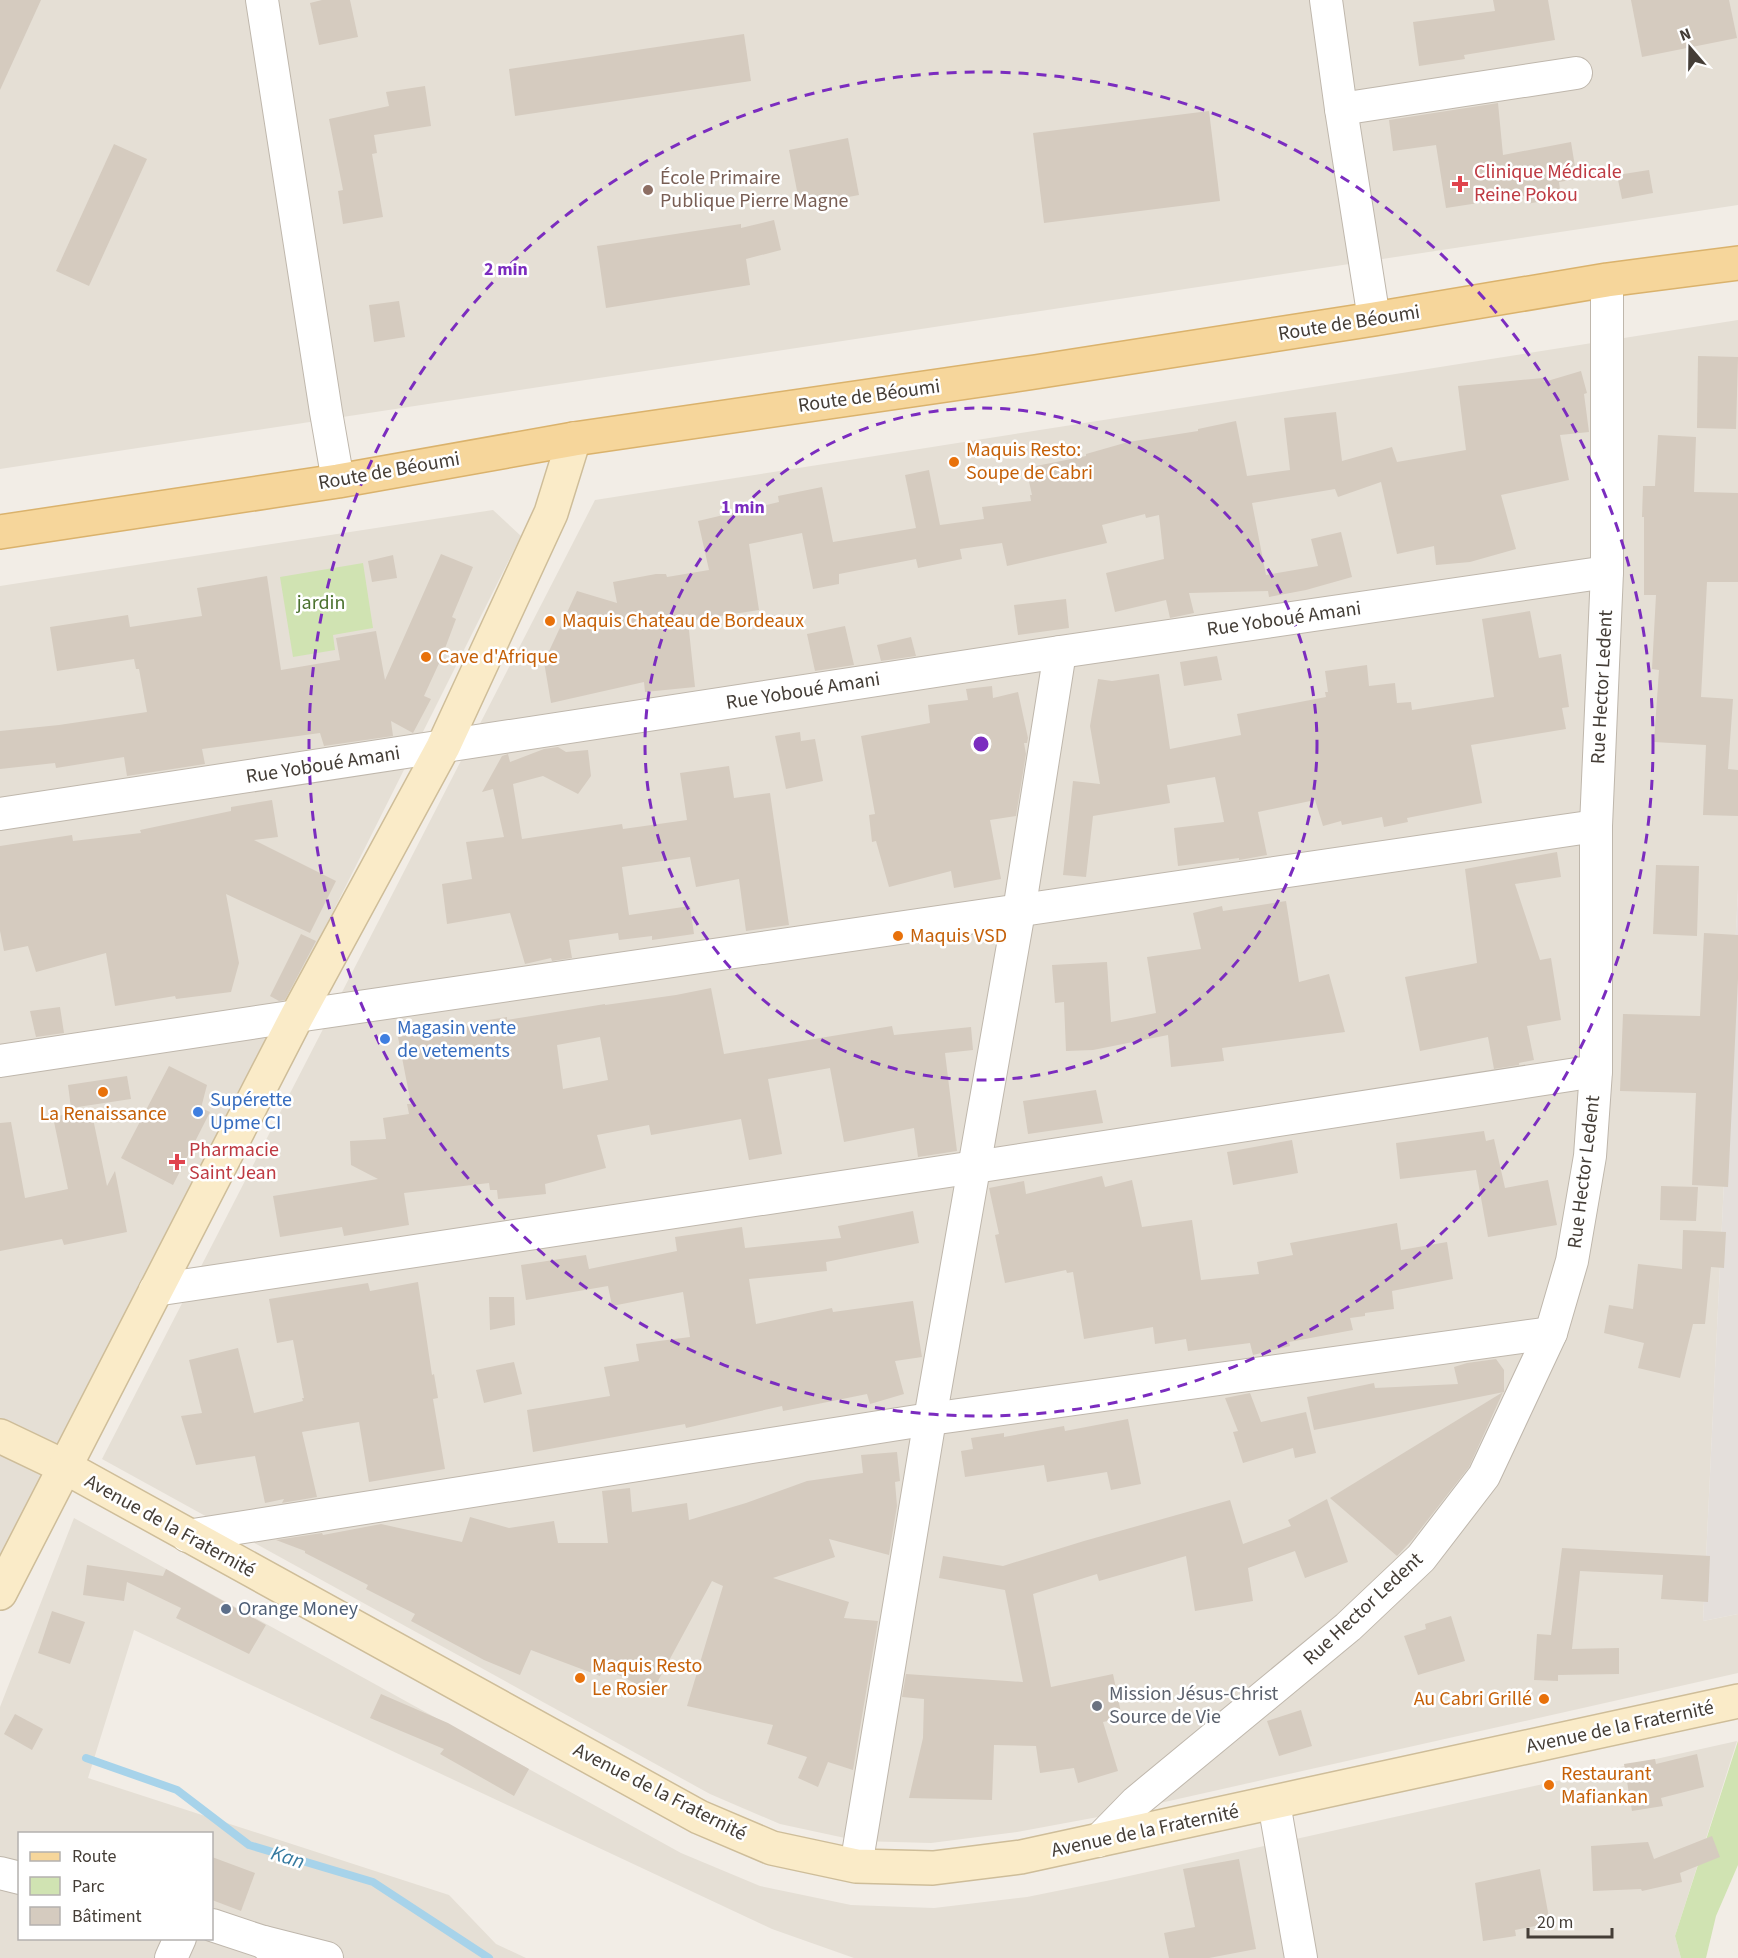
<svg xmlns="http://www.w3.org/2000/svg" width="1738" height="1958" font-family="'Source Sans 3',sans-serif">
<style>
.residential{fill:#e5dfd5;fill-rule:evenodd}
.industrial{fill:#e4dfdb}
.green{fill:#d0e3b2}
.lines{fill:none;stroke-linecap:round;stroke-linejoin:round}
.stream{stroke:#a7d3ea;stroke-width:8}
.building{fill:#d5cbbf;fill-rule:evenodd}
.street-casing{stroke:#bfb7ac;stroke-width:34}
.secondary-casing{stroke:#cebd99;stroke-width:36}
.primary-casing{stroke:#dab26c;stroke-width:36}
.street{stroke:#fff;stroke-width:32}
.secondary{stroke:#faebc8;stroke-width:33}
.primary{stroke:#f6d69b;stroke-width:33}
.ring{fill:none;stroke:#7b2cbf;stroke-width:3;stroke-dasharray:10 8}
.health-dot{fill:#e0444e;stroke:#fff;stroke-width:2}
.education-dot{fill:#8d6e63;stroke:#fff;stroke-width:2}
.food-dot{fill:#e8710a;stroke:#fff;stroke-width:2}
.shop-dot{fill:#3f7fe0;stroke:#fff;stroke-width:2}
.service-dot{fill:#5c6f8a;stroke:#fff;stroke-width:2}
.worship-dot{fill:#6b7280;stroke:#fff;stroke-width:2}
.labels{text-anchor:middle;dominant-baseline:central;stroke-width:5;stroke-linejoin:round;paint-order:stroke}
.health-label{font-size:20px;fill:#be3a42;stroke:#fff;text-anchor:start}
.education-label{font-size:20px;fill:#785e54;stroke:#fff;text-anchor:start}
.street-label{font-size:20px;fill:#443d36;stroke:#fff}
.food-label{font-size:20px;fill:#c56008;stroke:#fff;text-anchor:start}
.park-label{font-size:20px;fill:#4b712e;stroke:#fff}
.shop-label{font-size:20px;fill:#366cbe;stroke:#fff;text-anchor:start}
.service-label{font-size:20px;fill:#4e5e75;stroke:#fff;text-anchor:start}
.worship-label{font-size:20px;fill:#5b616d;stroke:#fff;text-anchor:start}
.water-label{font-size:21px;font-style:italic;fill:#367aa0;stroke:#fff}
.centre{fill:#7b2cbf;stroke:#fff;stroke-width:3}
.ring-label{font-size:18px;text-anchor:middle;font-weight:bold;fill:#7b2cbf;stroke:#fff;stroke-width:5;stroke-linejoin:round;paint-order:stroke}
</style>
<rect width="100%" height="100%" fill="#f2ede6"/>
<g class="residential">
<polygon points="0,0 1738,0 1738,205 0,469"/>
<polygon points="1738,320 1738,889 1703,1621 1738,1614 1738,1673 1098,1817 1017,1832 931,1843 859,1841 780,1824 710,1794 102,1459 595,500"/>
<polygon points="493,510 521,536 0,1577 0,586"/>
<path d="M74 1518 681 1853 760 1886 851 1905 934 1908 1027 1897 1111 1880 1737 1741 1675 1936 1681 1958H854L772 1929 134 1630 88 1778 449 1895 496 1944 526 1958H0V1707ZM20 1834H212V1938H20Z"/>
</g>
<polygon class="industrial" points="1738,889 1738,1614 1703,1621"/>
<g class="green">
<polygon points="363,563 373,628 333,635 335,650 293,657 280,577"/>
<polygon points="1738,1741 1738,1865 1716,1916 1706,1958 1681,1958 1675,1936"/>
</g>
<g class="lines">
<polyline class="stream" points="86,1758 177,1790 249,1845 373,1882 489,1958"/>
</g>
<g class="building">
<polygon points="0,0 41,0 0,90"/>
<polygon points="322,0 350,0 358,37 319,45 310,3"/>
<polygon points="1493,0 1548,0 1555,40 1464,55 1465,59 1419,66 1413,22 1495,11"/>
<polygon points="1631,0 1729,0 1737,38 1642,57"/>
<polygon points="744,34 751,81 515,116 509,69"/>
<polygon points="425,86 431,126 374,135 377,153 372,154 383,217 343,224 338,191 343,190 329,119 389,106 386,92"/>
<polygon points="1498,103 1503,155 1571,142 1577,179 1559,182 1561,198 1526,204 1524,196 1446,208 1436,145 1393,151 1389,120"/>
<polygon points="1209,111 1220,201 1044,223 1033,133"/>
<polygon points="848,138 859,195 800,206 789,150"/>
<polygon points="114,144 147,159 89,286 56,271"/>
<polygon points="1649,170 1653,193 1622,199 1617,175"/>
<polygon points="774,220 781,250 746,259 750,285 606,308 597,246 741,224 741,228"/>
<polygon points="399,301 405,337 374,342 369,305"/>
<polygon points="1698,356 1738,357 1736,429 1697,428"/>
<polygon points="1581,371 1587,393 1584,394 1589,432 1560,435 1569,480 1501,495 1516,549 1470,562 1436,565 1434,546 1397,554 1381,482 1338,497 1335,489 1252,503 1266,575 1318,566 1311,539 1341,532 1352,577 1306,590 1269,597 1268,591 1189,593 1194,613 1170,618 1166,600 1115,612 1106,573 1164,559 1159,515 1146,518 1145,514 1102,525 1107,543 1007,566 1002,543 960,549 962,559 918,568 916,559 839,574 839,584 813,589 802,533 749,544 759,610 688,621 695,687 645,692 644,682 551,703 544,662 577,591 617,603 613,582 656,574 666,574 667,577 709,570 698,521 779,502 778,496 822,487 833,542 916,528 905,475 929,470 940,525 984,519 982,507 1031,501 1030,495 1032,495 1026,468 1086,456 1086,454 1128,442 1198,431 1198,429 1236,421 1247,476 1290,470 1284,418 1336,412 1342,461 1392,447 1397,462 1466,450 1458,386 1543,378 1544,382"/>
<polygon points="1658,435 1696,437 1694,492 1738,493 1738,582 1707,582 1701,697 1733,699 1728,769 1738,770 1738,816 1703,815 1706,745 1654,742 1659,670 1652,669 1656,595 1644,595 1644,517 1642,517 1643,486 1655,486"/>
<polygon points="441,554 473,567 452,617 456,619 441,659 424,696 431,699 413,733 391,721 393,736 324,746 320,733 202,749 205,764 127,776 124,757 56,768 55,763 0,769 0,731 59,725 147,712 139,669 136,669 134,659 57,671 50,627 128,615 130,627 202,616 197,588 267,576 281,670 340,660 336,638 376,631 385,680"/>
<polygon points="393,555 397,578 372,582 368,561"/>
<polygon points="1066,599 1069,628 1018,635 1014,605"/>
<polygon points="1530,611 1539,658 1561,654 1569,707 1562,708 1566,729 1471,745 1482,803 1407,818 1408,822 1384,827 1382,817 1342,825 1341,821 1323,826 1315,800 1258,812 1267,855 1239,860 1239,858 1178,866 1174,828 1224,822 1215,777 1167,785 1170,803 1093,816 1086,877 1063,875 1073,781 1100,784 1090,726 1098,679 1112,681 1159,674 1170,749 1241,735 1237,714 1326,697 1325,692 1328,692 1325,671 1367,665 1369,686 1395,683 1397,703 1411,702 1412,710 1494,697 1482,619"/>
<polygon points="845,626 854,665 815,671 807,634"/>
<polygon points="911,637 916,656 881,661 877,645"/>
<polygon points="1217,656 1222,680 1184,686 1180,662"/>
<polygon points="992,686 993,698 1018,692 1028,738 1027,743 1024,743 1026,754 1016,816 990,820 1001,879 954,888 951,871 889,887 876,841 872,842 869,815 875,814 861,736 930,723 928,705 968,700 966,689"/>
<polygon points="800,732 801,741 815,739 823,781 786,789 775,736"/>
<polygon points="558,747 566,752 588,750 591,776 578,794 543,776 513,784 522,839 622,824 623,829 687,820 680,773 729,766 734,798 770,793 789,925 746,931 739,879 696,887 690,857 622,867 629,915 690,906 694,934 652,940 652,936 619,940 618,933 569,940 572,958 552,961 551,958 525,964 510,913 447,924 442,884 472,879 466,842 504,837 493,789 482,792 502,756 508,754 510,762 544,749"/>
<polygon points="272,800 278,837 254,840 336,881 310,933 226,894 239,963 231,992 176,999 175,996 115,1006 106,953 36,972 28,946 4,951 0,931 0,846 72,835 73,841 141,833 140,830 231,811 231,807"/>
<polygon points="1557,852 1561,877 1515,884 1540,960 1551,958 1561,1020 1527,1026 1534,1060 1519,1063 1519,1065 1494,1069 1488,1037 1420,1051 1405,977 1477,963 1465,869"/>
<polygon points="1656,865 1699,866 1697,936 1653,934"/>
<polygon points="1286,901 1299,982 1329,974 1345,1032 1222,1048 1224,1061 1171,1067 1168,1035 1093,1050 1066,1051 1064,1002 1055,1003 1052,965 1107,962 1111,1022 1156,1013 1147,957 1201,949 1193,913 1222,906 1223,911"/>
<polygon points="1704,933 1738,935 1738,979 1728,1187 1692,1185 1696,1093 1620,1091 1623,1014 1700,1016"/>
<polygon points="301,934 316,941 285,1000 279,1001 270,996"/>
<path d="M711 988 724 1054 892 1026 894 1035 971 1027 973 1050 945 1053 957 1151 918 1157 914 1128 844 1142 830 1068 768 1079 782 1154 749 1160 741 1119 651 1135 649 1125 597 1135 606 1168 545 1184 546 1194 498 1199 497 1190H490L489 1183 404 1193 409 1225 344 1236 342 1227 280 1237 273 1196 378 1179 351 1165 350 1141 386 1139 383 1118 409 1114 407 1104H411L398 1037 482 1024V1021L507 1017V1020L605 1004V1005L676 995ZM600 1037 608 1080 563 1089 557 1045Z"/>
<polygon points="60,1007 64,1033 36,1037 30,1011"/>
<polygon points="169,1066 207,1085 201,1108 210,1112 173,1185 121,1158"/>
<polygon points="127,1076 131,1099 71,1108 68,1085"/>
<polygon points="1096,1090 1103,1123 1028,1134 1023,1101"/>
<polygon points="91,1109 107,1186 115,1171 127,1232 64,1245 62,1239 0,1251 0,1123 11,1122 25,1198 68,1189 53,1117"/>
<polygon points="1484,1131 1486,1141 1494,1139 1505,1188 1548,1180 1557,1225 1488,1237 1476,1170 1400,1179 1396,1143"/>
<polygon points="1292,1140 1298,1173 1233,1185 1227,1152"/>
<polygon points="1102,1176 1105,1187 1132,1180 1142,1227 1192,1220 1201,1280 1259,1274 1257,1262 1293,1255 1290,1243 1397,1223 1401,1250 1447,1242 1453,1279 1392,1291 1394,1309 1365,1313 1365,1316 1350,1318 1353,1330 1289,1342 1290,1346 1253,1355 1250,1343 1188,1351 1186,1339 1155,1344 1153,1327 1084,1339 1073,1272 1067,1273 1066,1270 1005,1283 995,1235 999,1234 989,1188 1024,1181 1026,1194"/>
<polygon points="1661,1186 1698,1187 1696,1221 1660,1220"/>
<polygon points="913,1211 919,1243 826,1262 827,1271 749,1279 756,1324 832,1308 833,1312 913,1301 922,1357 895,1361 904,1394 870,1404 867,1394 783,1411 782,1406 686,1428 685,1424 533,1452 527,1410 610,1396 604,1367 639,1361 636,1344 690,1337 683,1292 612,1306 608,1286 526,1300 521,1265 586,1255 589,1269 677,1251 675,1237 742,1227 745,1248 841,1238 838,1226"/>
<polygon points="1683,1230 1726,1232 1724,1268 1711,1267 1705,1324 1693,1324 1680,1378 1638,1368 1644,1343 1604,1333 1609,1305 1633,1309 1638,1264 1682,1269"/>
<polygon points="418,1282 432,1375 434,1374 438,1398 433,1399 445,1469 369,1482 359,1422 302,1432 317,1497 282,1503 284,1499 265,1503 255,1456 196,1465 181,1416 202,1413 189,1360 238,1348 254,1413 303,1401 302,1398 304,1398 293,1340 277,1343 269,1299 368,1283 370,1291"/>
<polygon points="489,1297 514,1297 515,1325 490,1330"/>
<polygon points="1496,1359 1504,1370 1504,1392 1314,1430 1307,1397 1374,1383 1375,1388 1458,1384 1454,1367 1467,1363"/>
<polygon points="514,1362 522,1394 484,1403 476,1370"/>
<polygon points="1503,1392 1469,1467 1412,1540 1397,1556 1330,1498"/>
<polygon points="1250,1393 1261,1422 1306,1412 1316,1453 1295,1458 1293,1448 1243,1463 1233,1432 1238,1431 1225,1398"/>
<polygon points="1128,1419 1141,1484 1111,1490 1107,1472 1047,1482 1044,1465 965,1477 961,1451 973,1449 971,1438 1004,1433 1004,1437 1064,1426 1065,1431"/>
<polygon points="897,1452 900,1481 895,1482 897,1506 889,1555 829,1539 835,1557 773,1578 849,1602 844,1618 878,1621 853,1770 828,1762 818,1787 798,1778 807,1757 767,1744 773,1725 687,1706 723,1586 712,1581 652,1692 603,1667 600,1676 531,1650 520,1675 484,1660 411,1621 415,1614 366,1589 368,1585 305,1553 305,1551 276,1540 322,1533 323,1535 381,1524 462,1542 470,1517 509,1528 554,1521 558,1543 608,1543 602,1491 630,1488 632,1512 687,1503 689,1520 746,1503 807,1481 863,1473 861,1455"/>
<polygon points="1327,1499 1348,1562 1305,1578 1295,1551 1248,1568 1253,1601 1195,1611 1186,1556 1099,1581 1097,1574 1033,1594 1051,1687 1113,1674 1122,1718 1103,1722 1118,1771 1078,1783 1074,1768 1040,1773 1036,1746 994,1745 992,1800 909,1798 923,1738 924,1699 902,1697 906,1674 1023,1682 1005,1590 939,1578 943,1556 1003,1566 1084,1541 1230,1500 1243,1544 1291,1526 1288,1520"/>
<polygon points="1562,1548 1710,1556 1708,1602 1661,1599 1663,1575 1580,1571 1572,1649 1619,1648 1619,1674 1558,1675 1558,1681 1534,1680 1537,1634 1551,1635"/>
<polygon points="87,1565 163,1576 166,1569 266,1625 249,1654 176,1618 181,1608 127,1582 124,1601 83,1595"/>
<polygon points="52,1611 85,1622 70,1664 38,1653"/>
<polygon points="1451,1616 1465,1661 1418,1675 1404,1636 1426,1629 1425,1624"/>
<polygon points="381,1694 448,1723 529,1769 514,1796 440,1754 444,1749 370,1718"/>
<polygon points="1301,1710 1312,1746 1279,1756 1267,1721"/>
<polygon points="15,1714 43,1729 32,1750 4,1734"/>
<polygon points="1697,1754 1704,1787 1661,1798 1663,1806 1632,1811 1624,1764 1655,1759 1656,1764"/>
<polygon points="1712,1836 1720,1857 1680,1873 1682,1882 1642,1891 1641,1889 1593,1891 1591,1846 1648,1842 1654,1859"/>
<polygon points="212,1857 255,1873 241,1911 212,1900"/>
<polygon points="1239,1859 1256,1949 1209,1958 1169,1958 1164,1933 1195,1927 1183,1869"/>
<polygon points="1540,1869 1550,1923 1515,1930 1516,1936 1483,1941 1475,1883"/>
</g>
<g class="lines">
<g class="street-casing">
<g id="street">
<polyline points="262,0 326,412 338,481"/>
<polyline points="1326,0 1341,109 1374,319"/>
<polyline points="1341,109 1576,73"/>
<polyline points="0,814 1060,652 1607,572"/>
<polyline points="0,1061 297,1016 1596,826"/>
<polyline points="155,1290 975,1167 1596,1071"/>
<polyline points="187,1536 930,1419 1551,1333"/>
<polyline points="1274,1803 1301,1958"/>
<polyline points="1098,1841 1136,1802 1348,1627 1421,1558 1484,1476 1551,1333 1572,1261 1590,1156 1596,1071 1596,826 1607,572 1607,280"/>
<polyline points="856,1866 930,1419 1019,911 1060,652"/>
<polyline points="0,1873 20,1878"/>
<polyline points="212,1925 263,1942 283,1958"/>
<polyline points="264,1942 327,1958"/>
<polyline points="171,1958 180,1938"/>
</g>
</g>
<g class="secondary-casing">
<g id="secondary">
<polyline points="0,1436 65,1467 699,1817 772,1848 856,1866 933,1868 1021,1857 1738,1701"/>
<polyline points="0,1593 297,1016 443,747 551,513 574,439"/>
</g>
</g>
<g class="primary-casing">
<polyline id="primary" points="0,532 338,481 574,439 1035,372 1374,319 1607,280 1738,263"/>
</g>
<use href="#street" class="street"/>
<use href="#secondary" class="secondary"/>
<use href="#primary" class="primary"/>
</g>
<g class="ring">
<circle cx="981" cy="744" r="336"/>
<circle cx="981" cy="744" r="672"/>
</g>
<g class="health-dot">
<path d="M1457 175h6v6h6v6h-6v6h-6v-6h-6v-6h6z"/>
<path d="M174 1153h6v6h6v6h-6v6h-6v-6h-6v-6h6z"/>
</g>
<circle class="education-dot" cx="648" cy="190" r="6"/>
<g class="food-dot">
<circle cx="954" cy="462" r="6"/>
<circle cx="550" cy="621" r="6"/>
<circle cx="426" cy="657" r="6"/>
<circle cx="898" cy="936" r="6"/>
<circle cx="103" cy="1092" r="6"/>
<circle cx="580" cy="1678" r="6"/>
<circle cx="1544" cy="1699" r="6"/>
<circle cx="1549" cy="1785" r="6"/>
</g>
<g class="shop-dot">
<circle cx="385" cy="1039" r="6"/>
<circle cx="198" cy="1112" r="6"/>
</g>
<circle class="service-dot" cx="226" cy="1609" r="6"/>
<circle class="worship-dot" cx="1097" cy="1706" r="6"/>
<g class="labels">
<g class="health-label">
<text x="1474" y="172">Clinique Médicale<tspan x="1474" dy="23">Reine Pokou</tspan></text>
<text x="189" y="1150">Pharmacie<tspan x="189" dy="23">Saint Jean</tspan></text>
</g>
<g class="education-label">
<text x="660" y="178">École Primaire<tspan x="660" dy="23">Publique Pierre Magne</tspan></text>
</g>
<g class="street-label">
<text transform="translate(1349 323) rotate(-9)">Route de Béoumi</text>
<text transform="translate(869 396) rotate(-8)">Route de Béoumi</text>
<text transform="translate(389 471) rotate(-10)">Route de Béoumi</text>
<text transform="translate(1284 619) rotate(-8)">Rue Yoboué Amani</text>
<text transform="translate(1602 687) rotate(-87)">Rue Hector Ledent</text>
<text transform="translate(803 691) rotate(-9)">Rue Yoboué Amani</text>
<text transform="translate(323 765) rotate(-9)">Rue Yoboué Amani</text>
<text transform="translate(1584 1172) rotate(-83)">Rue Hector Ledent</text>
<text transform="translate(170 1526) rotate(29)">Avenue de la Fraternité</text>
<text transform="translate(1363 1609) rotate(-43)">Rue Hector Ledent</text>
<text transform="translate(1620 1727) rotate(-12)">Avenue de la Fraternité</text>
<text transform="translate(660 1792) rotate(27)">Avenue de la Fraternité</text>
<text transform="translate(1145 1831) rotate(-12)">Avenue de la Fraternité</text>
</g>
<g class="food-label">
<text x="966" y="450">Maquis Resto:<tspan x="966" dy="23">Soupe de Cabri</tspan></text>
<text x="562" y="621">Maquis Chateau de Bordeaux</text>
<text x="438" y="657">Cave d'Afrique</text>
<text x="910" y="936">Maquis VSD</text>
<text x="103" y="1114" text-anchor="middle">La Renaissance</text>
<text x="592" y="1666">Maquis Resto<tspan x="592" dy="23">Le Rosier</tspan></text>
<text x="1532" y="1699" text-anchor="end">Au Cabri Grillé</text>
<text x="1561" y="1774">Restaurant<tspan x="1561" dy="23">Mafiankan</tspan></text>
</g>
<g class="park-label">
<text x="321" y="603">jardin</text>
</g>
<g class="shop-label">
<text x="397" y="1028">Magasin vente<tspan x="397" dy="23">de vetements</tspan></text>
<text x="210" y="1100">Supérette<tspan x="210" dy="23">Upme CI</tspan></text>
</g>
<g class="service-label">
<text x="238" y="1609">Orange Money</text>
</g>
<g class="worship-label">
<text x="1109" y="1694">Mission Jésus-Christ<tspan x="1109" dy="23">Source de Vie</tspan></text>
</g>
<g class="water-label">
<text transform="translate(288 1857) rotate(17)">Kan</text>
</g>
</g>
<circle cx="981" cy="744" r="9" class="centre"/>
<g class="ring-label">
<text x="506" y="275">2 min</text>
<text x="743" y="513">1 min</text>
</g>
<rect x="18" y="1832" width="195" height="108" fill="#ffffff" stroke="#b4b1af" stroke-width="1.5"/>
<rect x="30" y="1852" width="30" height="9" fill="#f6d69b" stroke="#b4b1af" stroke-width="1.5"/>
<text x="72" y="1862" font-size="18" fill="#443d36">Route</text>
<rect x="30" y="1877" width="30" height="18" fill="#d0e3b2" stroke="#b4b1af" stroke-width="1.5"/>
<text x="72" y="1892" font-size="18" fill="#443d36">Parc</text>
<rect x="30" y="1907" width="30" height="18" fill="#d5cbbf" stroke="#b4b1af" stroke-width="1.5"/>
<text x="72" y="1922" font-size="18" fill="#443d36">Bâtiment</text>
<g transform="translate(1690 48) rotate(340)" stroke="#ffffff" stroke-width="4.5" paint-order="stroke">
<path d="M0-4.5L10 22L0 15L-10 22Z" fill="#443d36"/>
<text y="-9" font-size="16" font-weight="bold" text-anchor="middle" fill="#443d36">N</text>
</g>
<path d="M1528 1928v9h84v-9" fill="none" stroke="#443d36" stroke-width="3"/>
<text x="1537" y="1928" font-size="18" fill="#443d36" stroke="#ffffff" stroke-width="4.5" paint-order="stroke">20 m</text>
</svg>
